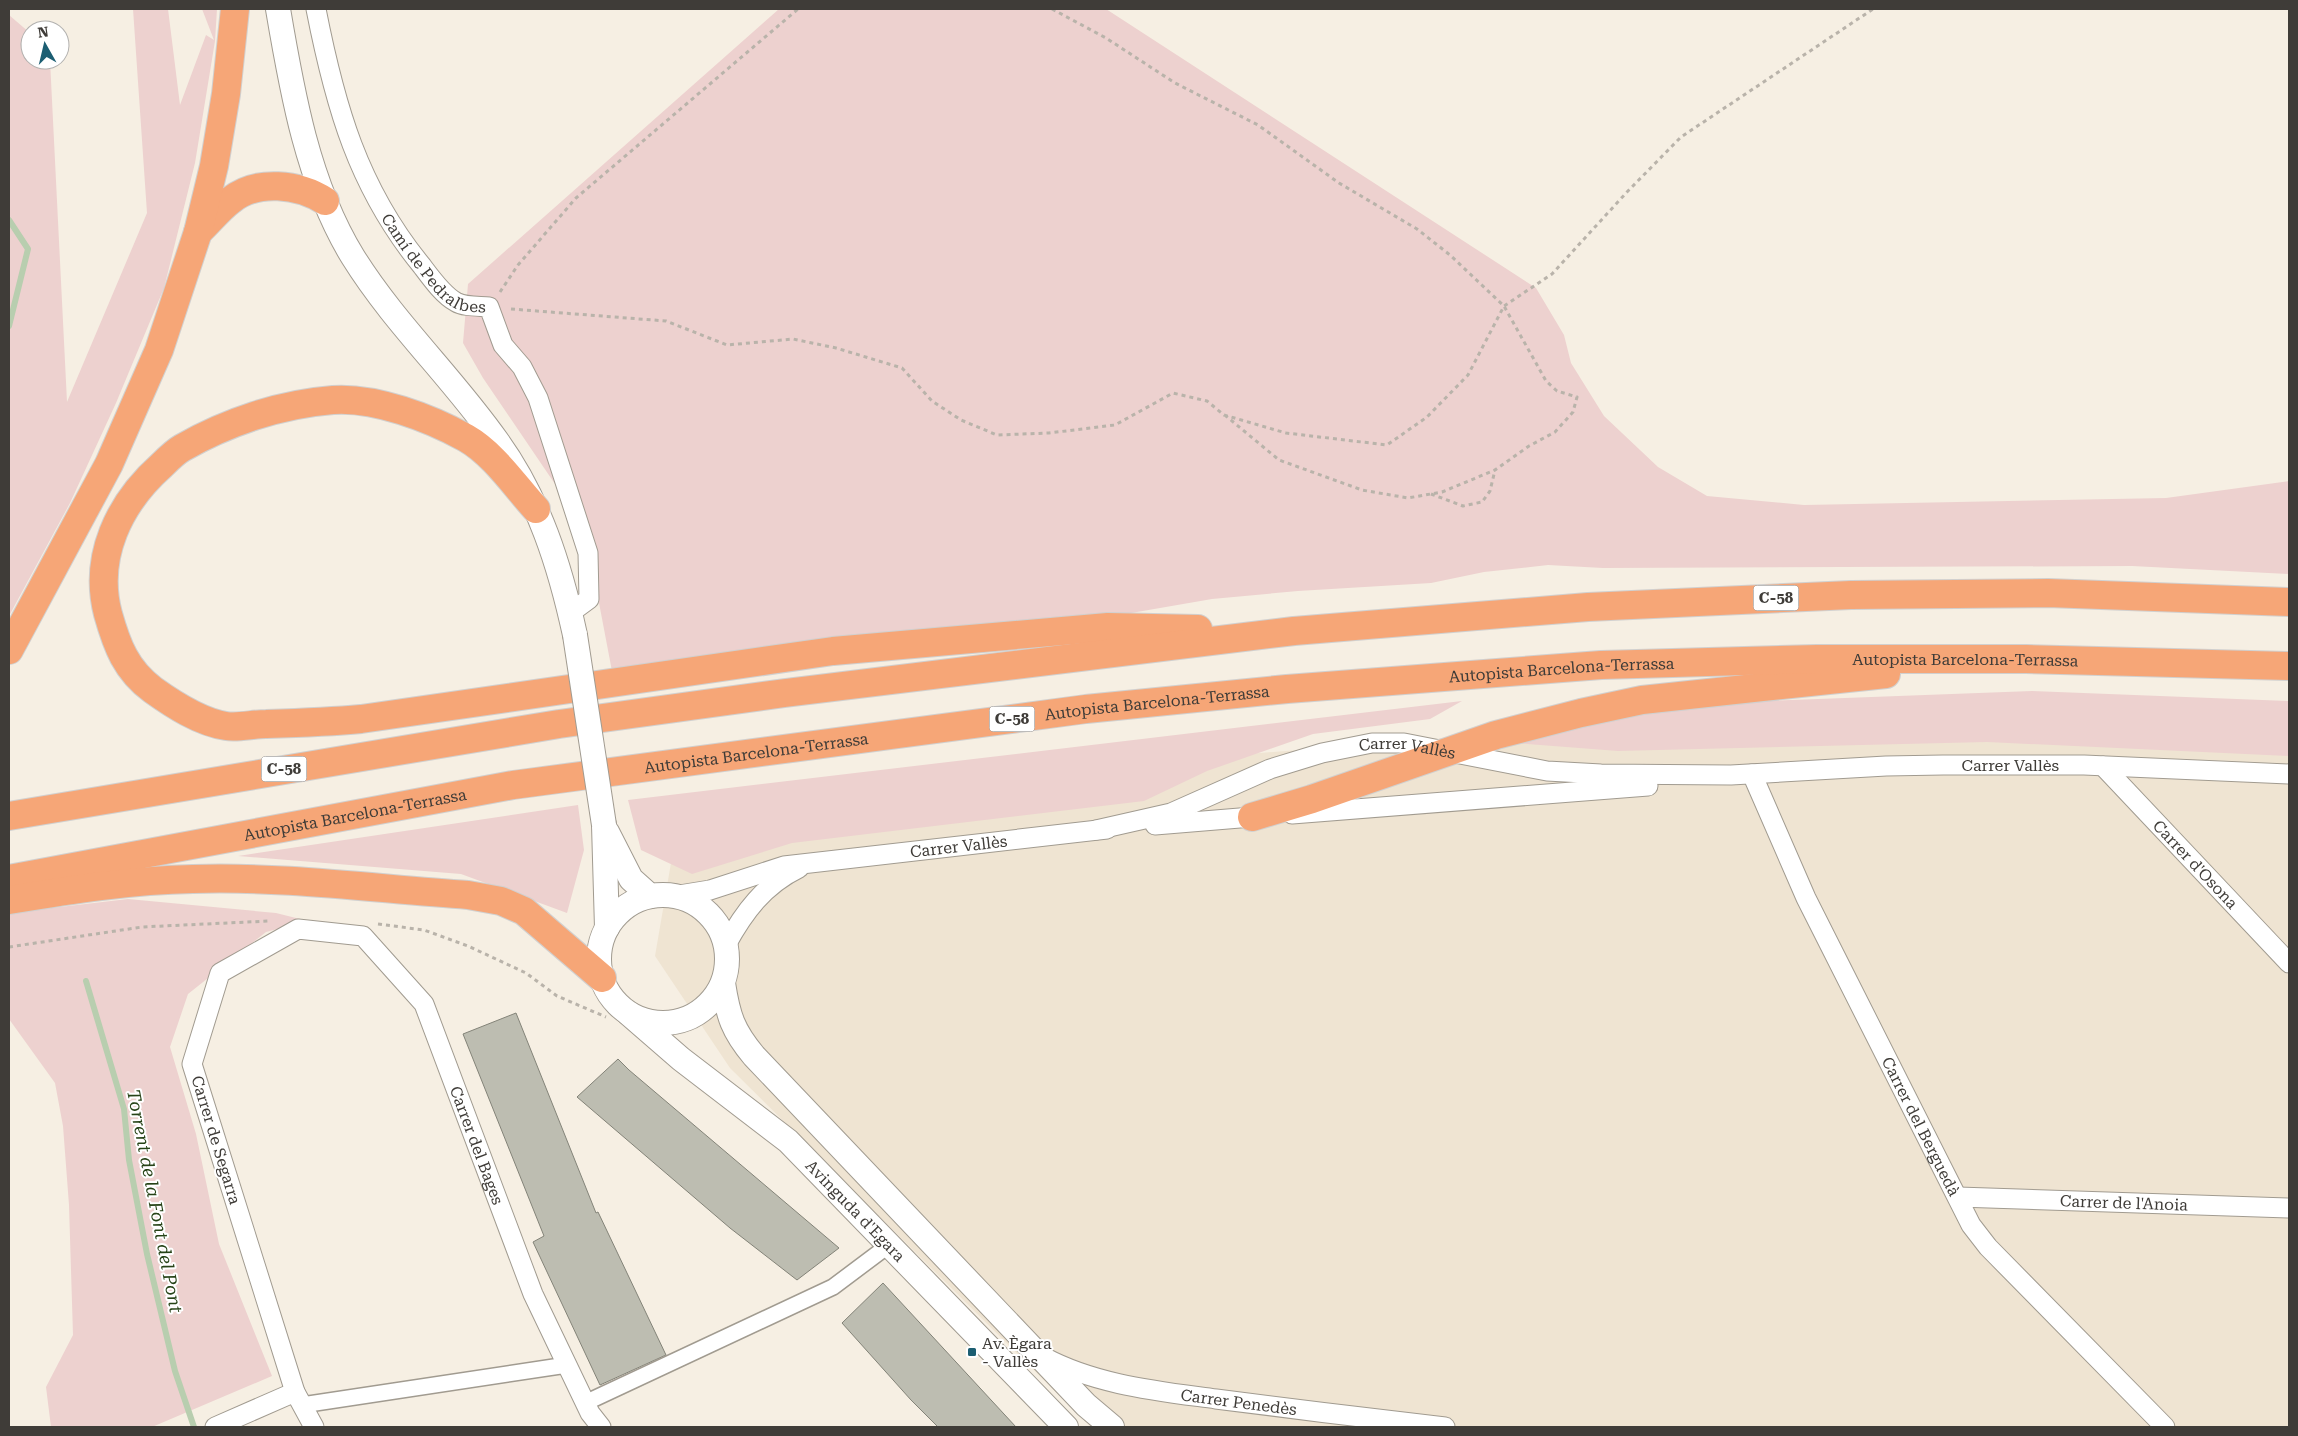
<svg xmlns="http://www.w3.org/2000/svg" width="2298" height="1436" font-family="'Roboto Serif',serif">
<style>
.built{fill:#efe4d2}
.green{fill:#edd1cf}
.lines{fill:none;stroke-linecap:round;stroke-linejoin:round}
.stream{stroke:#b8ceaf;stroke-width:6}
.building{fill:#bdbdb1;stroke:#838378}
.pedestrian-casing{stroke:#a19b90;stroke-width:18}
.minor-casing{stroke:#a19b90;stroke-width:21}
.tertiary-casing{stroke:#a19b90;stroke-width:26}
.motorway-casing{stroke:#d1d0cf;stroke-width:30}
.path{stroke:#b9b3aa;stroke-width:3;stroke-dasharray:4 4;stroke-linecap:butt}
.pedestrian{stroke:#fff;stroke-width:15}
.minor{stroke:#fff;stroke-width:19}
.tertiary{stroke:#fff;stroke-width:24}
.motorway{stroke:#f6a677;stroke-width:28}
.tertiary-bridge-casing{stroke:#a19b90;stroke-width:26;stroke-linecap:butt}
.tertiary-bridge{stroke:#fff;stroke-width:24}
.poi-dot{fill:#1c5e72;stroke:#fff;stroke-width:2}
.labels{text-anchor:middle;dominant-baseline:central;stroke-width:4;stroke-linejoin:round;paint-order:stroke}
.shield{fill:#fff;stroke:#797674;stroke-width:1}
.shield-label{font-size:15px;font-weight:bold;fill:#3f3c38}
.street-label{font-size:16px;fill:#3f3c38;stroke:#fff}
.poi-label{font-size:16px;fill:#3f3c38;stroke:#fff;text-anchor:start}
.water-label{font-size:18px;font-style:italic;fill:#264317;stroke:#fff}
</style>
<rect width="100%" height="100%" fill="#f6efe3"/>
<polygon class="built" points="1760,713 2289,719 2289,1427 1091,1427 730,1068 655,956 672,857 1186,759"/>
<g class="green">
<polygon points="133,9 168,9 180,105 206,35 214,40 202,9 217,9 215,41 195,163 164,288 116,403 70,503 9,616 9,15 30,33 30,60 50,60 67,402 147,213"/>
<polygon points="779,9 1106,9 1536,288 1564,335 1571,363 1604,416 1658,467 1707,496 1804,505 2166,498 2289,481 2289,574 2132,566 1603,568 1548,565 1484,572 1431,583 1298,591 1212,599 1085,621 615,687 596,587 557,487 483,378 463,343 468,284"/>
<polygon points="2032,691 2289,701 2289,756 1987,742 1618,751 1503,742 1655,705"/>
<polygon points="1462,701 1430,719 1313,734 1207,771 1144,801 792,843 692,874 641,850 628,800"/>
<polygon points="578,805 584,850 567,913 461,874 238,856"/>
<polygon points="128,899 276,913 308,921 266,932 188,994 170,1047 196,1134 219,1244 272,1376 152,1427 51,1427 46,1387 73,1335 69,1205 63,1126 55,1083 9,1019 9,913"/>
</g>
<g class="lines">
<g class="stream">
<polyline points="9,220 28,249 9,326"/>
<polyline points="86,981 124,1109 129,1160 147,1254 175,1371 194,1427"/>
</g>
</g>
<g class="building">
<polygon points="516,1013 596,1213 598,1212 666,1355 600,1385 533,1242 544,1236 463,1034"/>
<polygon points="618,1059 629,1070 839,1248 797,1280 730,1228 577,1097"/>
<polygon points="883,1283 1016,1427 938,1427 911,1400 842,1323"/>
</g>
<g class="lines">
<g class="pedestrian-casing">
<g id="pedestrian">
<polyline points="585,1403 833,1287 889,1245"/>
<polyline points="302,1405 567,1365"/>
</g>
</g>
<g class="minor-casing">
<g id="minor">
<path id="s1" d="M316 9C335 106 358 188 422 266 431 278 443 295 456 302 464 307 480 306 489 307L503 345 522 367 538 398 588 553 589 599 570 613"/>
<path id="s2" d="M2103 766 2289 963"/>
<path id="s3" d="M1752 774 1806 898 1971 1225 1988 1247 2165 1427"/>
<polyline points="1292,814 1648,786"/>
<polyline points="1155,825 1264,816"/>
<path id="s4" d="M1096 830 1171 813 1270 769 1322 753 1372 743H1404L1547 771 1601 774 1731 775 1886 766 1943 765H2084L2289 774"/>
<path id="s5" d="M673 896 710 890 784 866 1107 829"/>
<path d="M726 945C744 912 764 885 799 868"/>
<path id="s6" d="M1958 1197 2289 1208"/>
<path id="s7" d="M1044 1357C1096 1385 1158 1391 1216 1399 1292 1409 1369 1418 1445 1427"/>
<polyline points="215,1427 295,1392"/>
<path id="s8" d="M314 1427 295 1392 192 1064 220 973 298 929 363 936 424 1004 533 1294 590 1413 601 1427"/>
</g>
</g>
<g class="tertiary-casing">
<g id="tertiary">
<path d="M278 9C292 92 308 184 353 257 394 323 452 377 497 441 539 499 560 566 575 635"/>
<polyline points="604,825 607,928"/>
<polyline points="607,832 631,879 650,896"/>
<circle cx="663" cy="959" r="64"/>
<path d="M723 983C728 1016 733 1031 754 1056L1086 1405 1112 1427"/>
<path id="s9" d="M628 1013 681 1059 788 1141 1066 1427"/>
</g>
</g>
<g class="motorway-casing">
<g id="motorway">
<path d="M198 232C209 222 219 209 231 200 257 179 299 184 325 201"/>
<path d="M536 509C515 486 494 454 466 438 430 418 375 397 333 400 281 404 227 422 182 448 175 452 168 459 162 465 119 503 93 557 108 614 117 646 126 670 153 690 174 705 200 722 226 726 238 728 253 724 266 724 298 723 329 722 361 719L833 651 1108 627 1198 629"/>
<polyline points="9,650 109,464 159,350 198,232 214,166 226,94 235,9"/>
<polyline points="9,816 559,724 785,693 1294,631 1588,607 1851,595 2048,593 2289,602"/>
<polyline points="1252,817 1312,799 1496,735 1581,713 1642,700 1886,674"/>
<path id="s10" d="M9 879 513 785 1086 709 1287 689 1601 665 1817 659H2026L2289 666"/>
<path d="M9 900C70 890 131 880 193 879 283 876 378 889 468 895L501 901 524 911 602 978"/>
</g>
</g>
<g class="path">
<polyline points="1052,9 1106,38 1175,83 1258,125 1339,183 1417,229 1450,255 1504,306 1546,381 1557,391 1577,397 1573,412 1555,432 1529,446 1495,470 1442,492 1408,498 1362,490 1279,460 1226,416"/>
<polyline points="500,292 518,265 576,198 798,9"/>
<polyline points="511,309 666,321 727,345 793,339 836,348 902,368 932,401 961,420 997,435 1049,433 1115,425 1173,393 1207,401 1224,415 1286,433 1387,445 1427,417 1468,375 1504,306 1552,274 1627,192 1681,137 1873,9"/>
<polyline points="1431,494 1463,506 1482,502 1490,491 1495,470"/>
<polyline points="378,924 424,930 468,946 526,973 557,996 606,1017"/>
<polyline points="9,947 142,927 269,921"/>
</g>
<use href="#pedestrian" class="pedestrian"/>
<use href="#minor" class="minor"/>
<use href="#tertiary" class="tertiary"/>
<use href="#motorway" class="motorway"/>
<g class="tertiary-bridge-casing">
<polyline id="tertiary-bridge" points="575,635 604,825"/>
</g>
<use href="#tertiary-bridge" class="tertiary-bridge"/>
</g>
<rect class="poi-dot" x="967" y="1347" width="10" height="10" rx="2.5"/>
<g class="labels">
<g class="shield">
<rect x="1753.5" y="585.5" width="45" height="25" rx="4"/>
<rect x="989.5" y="706.5" width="45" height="25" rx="4"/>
<rect x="261.5" y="756.5" width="45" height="25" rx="4"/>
</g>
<g class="shield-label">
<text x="1776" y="598">C-58</text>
<text x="1012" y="719">C-58</text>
<text x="284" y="769">C-58</text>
</g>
<g class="street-label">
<text stroke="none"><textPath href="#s1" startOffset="290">Camí de Pedralbes</textPath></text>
<text stroke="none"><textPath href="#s10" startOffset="1972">Autopista Barcelona-Terrassa</textPath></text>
<text stroke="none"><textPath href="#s10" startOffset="1568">Autopista Barcelona-Terrassa</textPath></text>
<text stroke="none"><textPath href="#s10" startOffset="1162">Autopista Barcelona-Terrassa</textPath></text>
<text stroke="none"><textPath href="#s4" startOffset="326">Carrer Vallès</textPath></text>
<text stroke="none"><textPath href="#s10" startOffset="758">Autopista Barcelona-Terrassa</textPath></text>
<text stroke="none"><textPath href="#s4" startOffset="932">Carrer Vallès</textPath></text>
<text stroke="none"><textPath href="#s10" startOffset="352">Autopista Barcelona-Terrassa</textPath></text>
<text stroke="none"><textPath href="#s5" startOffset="291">Carrer Vallès</textPath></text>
<text stroke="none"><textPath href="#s2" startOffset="135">Carrer d'Osona</textPath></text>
<text stroke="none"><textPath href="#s3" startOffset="391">Carrer del Berguedà</textPath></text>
<text transform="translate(216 1140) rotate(73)">Carrer de Segarra</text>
<text stroke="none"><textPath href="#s8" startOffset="876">Carrer del Bages</textPath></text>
<text stroke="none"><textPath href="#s6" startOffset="166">Carrer de l'Anoia</textPath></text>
<text stroke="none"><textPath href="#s9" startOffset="302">Avinguda d'Egara</textPath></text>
<text stroke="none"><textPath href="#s7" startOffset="201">Carrer Penedès</textPath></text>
</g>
<g class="poi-label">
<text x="982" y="1343">Av. Ègara<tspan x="982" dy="18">- Vallès</tspan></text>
</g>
<g class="water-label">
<text transform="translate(155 1201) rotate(79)">Torrent de la Font del Pont</text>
</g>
</g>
<rect width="2298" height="1436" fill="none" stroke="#3f3c38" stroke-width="20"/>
<g transform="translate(45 45) rotate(352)"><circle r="24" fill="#ffffff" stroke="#b2b1af"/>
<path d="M0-4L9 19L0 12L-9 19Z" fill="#1c5e72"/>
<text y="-8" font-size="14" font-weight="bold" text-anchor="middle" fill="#3f3c38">N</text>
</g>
</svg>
